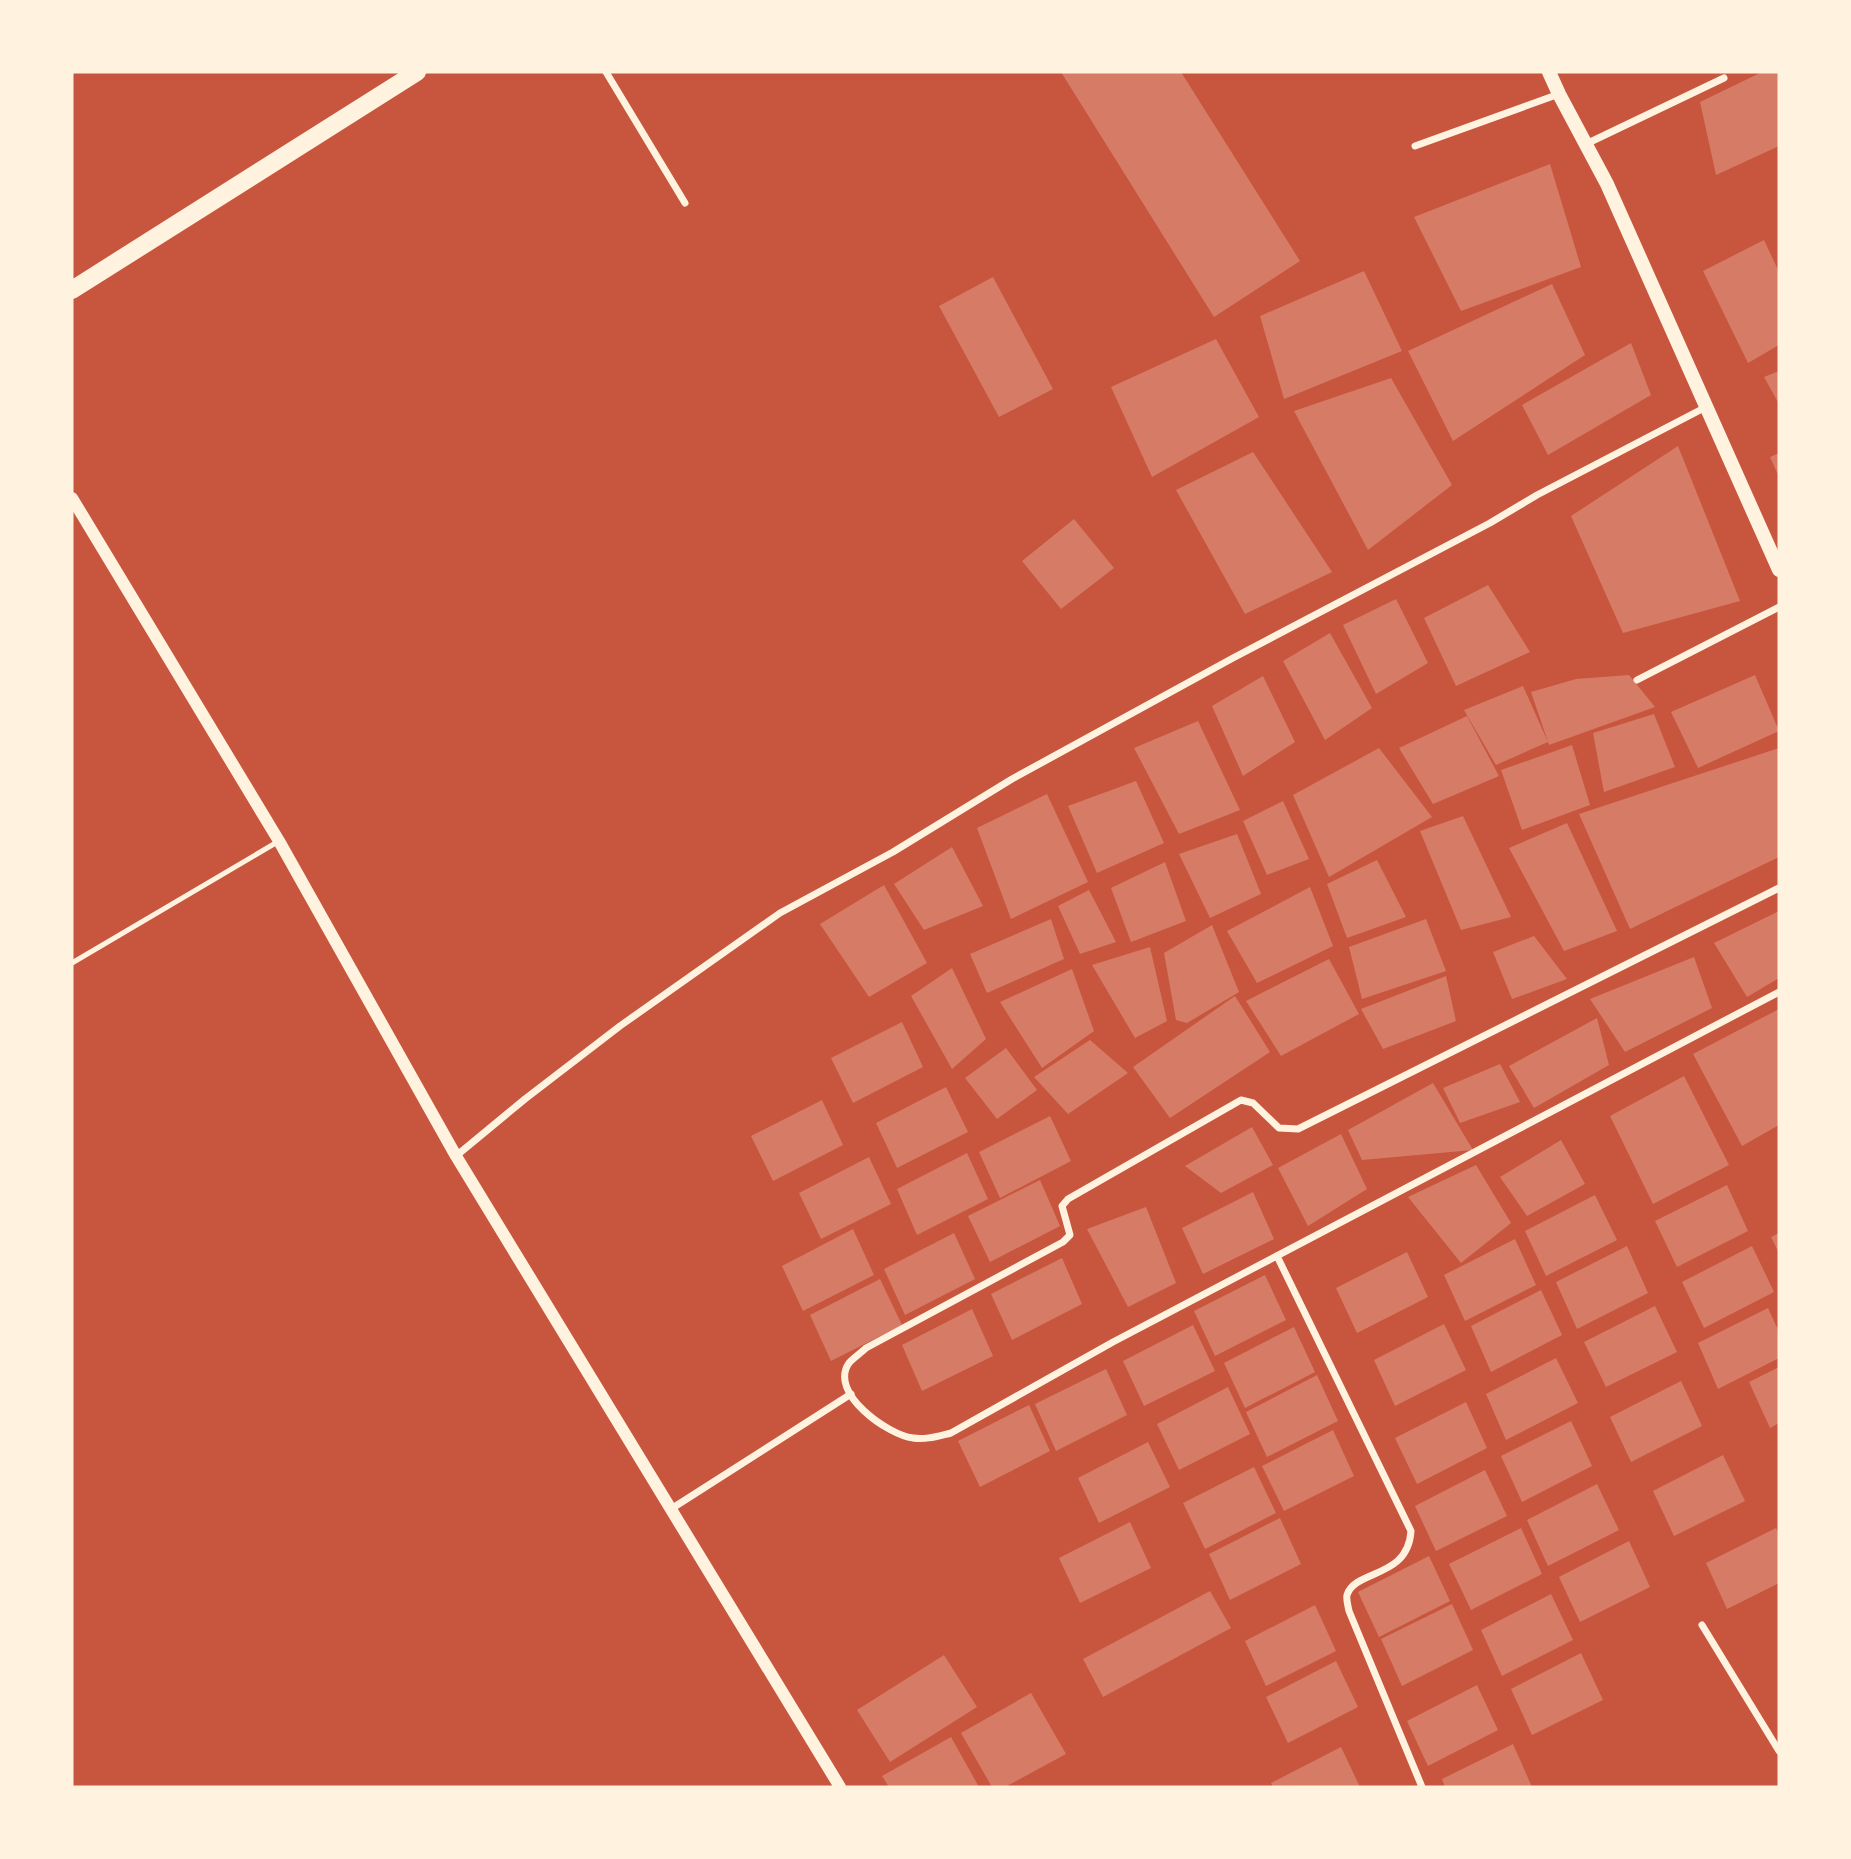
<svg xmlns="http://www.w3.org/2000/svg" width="1851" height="1859" font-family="Georgia,serif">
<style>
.building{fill:#d67c66}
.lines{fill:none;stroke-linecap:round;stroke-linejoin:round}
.service{stroke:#fff3e0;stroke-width:5}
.minor{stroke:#fff3e0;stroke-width:7}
.tertiary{stroke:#fff3e0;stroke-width:12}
.secondary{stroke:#fff3e0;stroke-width:14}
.primary{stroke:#fff3e0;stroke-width:18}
</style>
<rect width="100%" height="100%" fill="#c8553d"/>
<g class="building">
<polygon points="1061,72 1181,72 1300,261 1214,317"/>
<polygon points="1762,72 1779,72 1779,146 1716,175 1700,102"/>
<polygon points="1550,164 1581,267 1461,311 1414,217"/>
<polygon points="1764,240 1779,272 1779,345 1748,363 1703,271"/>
<polygon points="1364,271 1402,351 1284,399 1260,316"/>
<polygon points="993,277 1053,389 999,417 939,306"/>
<polygon points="1552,284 1585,355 1453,441 1408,351"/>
<polygon points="1216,339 1259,417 1152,477 1111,387"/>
<polygon points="1631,343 1651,395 1548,455 1522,405"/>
<polygon points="1779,371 1779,404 1764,377"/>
<polygon points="1391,378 1452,485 1368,550 1294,411"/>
<polygon points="1678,446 1740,601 1623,633 1571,516"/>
<polygon points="1253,452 1332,572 1245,614 1176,490"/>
<polygon points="1779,453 1779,477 1770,457"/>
<polygon points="1074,519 1114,568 1061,609 1022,561"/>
<polygon points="1488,585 1530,652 1456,686 1424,618"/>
<polygon points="1396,599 1428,663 1376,694 1343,625"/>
<polygon points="1330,633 1372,708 1325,740 1283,661"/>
<polygon points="1629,675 1655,707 1549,745 1531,692 1576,679"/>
<polygon points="1755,675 1779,731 1698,768 1671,712"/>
<polygon points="1263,676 1295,742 1243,776 1212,706"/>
<polygon points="1523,686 1548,742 1496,765 1464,710"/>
<polygon points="1654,714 1675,767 1604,792 1593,733"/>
<polygon points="1467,716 1499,776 1433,804 1399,748"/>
<polygon points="1198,721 1240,810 1179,834 1134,748"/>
<polygon points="1572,745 1590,805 1522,830 1501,770"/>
<polygon points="1379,748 1432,817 1329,877 1293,795"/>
<polygon points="1779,748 1779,857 1630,929 1579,814"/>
<polygon points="1136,781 1164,843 1097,873 1068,806"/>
<polygon points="1047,794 1088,882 1011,919 977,828"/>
<polygon points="1283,801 1309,859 1267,875 1243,821"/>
<polygon points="1463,816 1511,917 1461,930 1420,831"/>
<polygon points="1567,823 1617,931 1564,951 1509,848"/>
<polygon points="1237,834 1261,894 1210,918 1179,854"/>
<polygon points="952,847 983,906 924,930 894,884"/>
<polygon points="1377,860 1406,917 1347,938 1327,884"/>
<polygon points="1165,862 1186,921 1131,942 1111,888"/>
<polygon points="884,885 927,963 869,997 820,924"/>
<polygon points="1310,887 1333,946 1257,983 1227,931"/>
<polygon points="1089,890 1116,942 1080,954 1058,906"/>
<polygon points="1779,911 1779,978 1747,997 1714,943"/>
<polygon points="1051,919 1064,959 987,993 970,954"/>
<polygon points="1426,919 1446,971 1362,999 1349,947"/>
<polygon points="1212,925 1239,992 1187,1023 1176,1020 1164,953"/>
<polygon points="1534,936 1567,979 1512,999 1493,952"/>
<polygon points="1150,947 1167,1021 1135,1038 1092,965"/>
<polygon points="1694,957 1712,1008 1625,1052 1590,999"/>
<polygon points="1329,959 1359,1014 1281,1056 1246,1001"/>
<polygon points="952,968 986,1039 952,1069 911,996"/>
<polygon points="1072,969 1094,1031 1042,1068 1000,1002"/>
<polygon points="1446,976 1456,1021 1383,1049 1361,1009"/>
<polygon points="1235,996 1270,1052 1170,1118 1133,1067"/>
<polygon points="1779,1009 1779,1125 1742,1146 1693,1054"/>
<polygon points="1597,1018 1609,1065 1534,1108 1509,1066"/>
<polygon points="902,1022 923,1067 853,1103 831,1058"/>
<polygon points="1090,1040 1128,1073 1068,1114 1034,1077"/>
<polygon points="1006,1048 1037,1090 997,1119 965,1078"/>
<polygon points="1500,1064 1520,1102 1460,1123 1443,1088"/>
<polygon points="1684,1076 1729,1165 1653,1204 1610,1116"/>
<polygon points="1433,1083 1473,1150 1362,1160 1348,1130"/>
<polygon points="946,1087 968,1132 897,1168 876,1123"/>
<polygon points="822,1100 843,1145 773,1181 751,1136"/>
<polygon points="1050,1116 1071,1161 1000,1198 979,1152"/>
<polygon points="1252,1127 1273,1165 1221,1193 1185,1166"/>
<polygon points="1341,1134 1367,1189 1308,1226 1278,1168"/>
<polygon points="1561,1140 1585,1184 1527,1216 1500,1177"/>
<polygon points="967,1153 988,1199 917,1235 897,1189"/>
<polygon points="869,1157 891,1204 821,1239 799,1193"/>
<polygon points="1476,1165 1511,1223 1461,1263 1408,1197"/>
<polygon points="1040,1180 1060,1226 990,1262 968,1216"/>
<polygon points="1727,1185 1748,1231 1677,1267 1655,1221"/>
<polygon points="1253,1192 1274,1239 1203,1274 1182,1228"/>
<polygon points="1595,1195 1617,1240 1546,1276 1525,1231"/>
<polygon points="1146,1207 1176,1283 1128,1307 1087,1229"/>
<polygon points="853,1229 874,1275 803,1311 782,1266"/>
<polygon points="954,1233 975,1279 905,1315 884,1269"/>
<polygon points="1779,1233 1779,1253 1771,1237"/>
<polygon points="1515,1239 1536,1285 1465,1321 1444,1275"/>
<polygon points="1627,1246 1648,1293 1577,1329 1556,1282"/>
<polygon points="1752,1246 1774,1292 1704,1328 1682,1282"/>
<polygon points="1407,1252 1428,1297 1357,1333 1336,1288"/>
<polygon points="1062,1258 1082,1304 1012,1340 991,1294"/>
<polygon points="1265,1275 1286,1320 1215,1356 1194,1311"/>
<polygon points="880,1279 902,1325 831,1361 810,1315"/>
<polygon points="1541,1290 1562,1335 1491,1372 1471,1326"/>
<polygon points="1655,1306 1677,1352 1606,1387 1584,1342"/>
<polygon points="1768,1308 1779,1332 1779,1358 1718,1389 1698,1343"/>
<polygon points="972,1309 993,1356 922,1391 902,1345"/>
<polygon points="1444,1324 1466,1370 1395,1406 1374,1360"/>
<polygon points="1193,1325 1215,1371 1144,1406 1123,1361"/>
<polygon points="1294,1327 1315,1372 1245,1408 1224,1363"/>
<polygon points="1556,1358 1578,1403 1506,1440 1486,1394"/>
<polygon points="1779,1367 1779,1423 1770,1428 1749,1382"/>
<polygon points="1106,1369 1127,1415 1056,1451 1035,1404"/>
<polygon points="1317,1375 1338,1421 1267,1457 1246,1412"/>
<polygon points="1681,1381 1702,1426 1631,1462 1610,1417"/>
<polygon points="1228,1387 1250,1434 1179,1470 1157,1424"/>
<polygon points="1466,1402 1487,1448 1417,1484 1395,1438"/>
<polygon points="1029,1405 1050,1451 980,1487 958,1441"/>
<polygon points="1571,1421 1592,1466 1522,1502 1501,1456"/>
<polygon points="1333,1430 1354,1476 1284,1511 1262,1466"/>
<polygon points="1148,1442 1170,1487 1099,1523 1078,1478"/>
<polygon points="1723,1455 1745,1501 1674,1536 1653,1491"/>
<polygon points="1254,1467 1276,1513 1205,1549 1183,1503"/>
<polygon points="1485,1470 1507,1516 1436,1551 1415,1506"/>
<polygon points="1597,1484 1619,1530 1548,1566 1527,1520"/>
<polygon points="1280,1518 1301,1564 1230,1600 1209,1554"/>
<polygon points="1130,1522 1151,1568 1080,1603 1059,1558"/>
<polygon points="1521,1528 1542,1574 1471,1610 1449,1564"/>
<polygon points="1776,1528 1779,1534 1779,1583 1727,1609 1706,1563"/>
<polygon points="1629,1541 1650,1587 1580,1622 1559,1577"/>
<polygon points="1429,1556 1450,1601 1379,1637 1358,1592"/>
<polygon points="1210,1591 1231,1628 1103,1697 1083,1659"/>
<polygon points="1551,1594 1573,1640 1502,1676 1481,1630"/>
<polygon points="1452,1604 1473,1650 1402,1686 1381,1639"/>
<polygon points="1315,1605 1336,1651 1266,1686 1245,1641"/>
<polygon points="1581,1653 1603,1700 1532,1735 1511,1689"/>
<polygon points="944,1655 977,1707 890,1762 857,1710"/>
<polygon points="1336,1661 1358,1707 1288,1743 1266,1697"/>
<polygon points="1477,1685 1498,1730 1428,1766 1407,1721"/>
<polygon points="1031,1693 1066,1754 1005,1787 992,1787 961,1733"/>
<polygon points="951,1737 979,1787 889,1787 882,1776"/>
<polygon points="1513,1744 1532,1787 1445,1787 1442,1779"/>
<polygon points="1341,1747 1360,1787 1273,1787 1271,1783"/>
</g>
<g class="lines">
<polyline class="service" points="72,963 279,841"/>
<g class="minor">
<polyline points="606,72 685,203"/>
<polyline points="1586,144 1724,78"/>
<polyline points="1415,146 1559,94"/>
<polyline points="1637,680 1779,607"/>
<path d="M1779 888 1298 1129 1279 1128 1253 1103 1241 1100 1068 1199 1062 1206 1070 1235 1063 1242 866 1348C861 1353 853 1358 849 1363 828 1393 888 1435 913 1438 926 1440 938 1436 951 1433L1113 1342 1779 992"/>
<polyline points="456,1156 525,1099 620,1026 780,913 893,852 1012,779 1233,658 1490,523 1537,495 1706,407"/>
<path d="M1277 1256 1411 1531C1408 1579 1355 1569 1347 1595 1346 1600 1348 1606 1349 1611L1422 1787"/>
<polyline points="671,1509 851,1394"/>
<polyline points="1702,1625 1779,1751"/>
</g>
<polyline class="tertiary" points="72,498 279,841 456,1156 840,1787"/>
<polyline class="secondary" points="1549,72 1559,94 1607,184 1779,570"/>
<polyline class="primary" points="72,290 417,72"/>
</g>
<rect width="1851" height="1859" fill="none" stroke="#fff3e0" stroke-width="147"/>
</svg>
